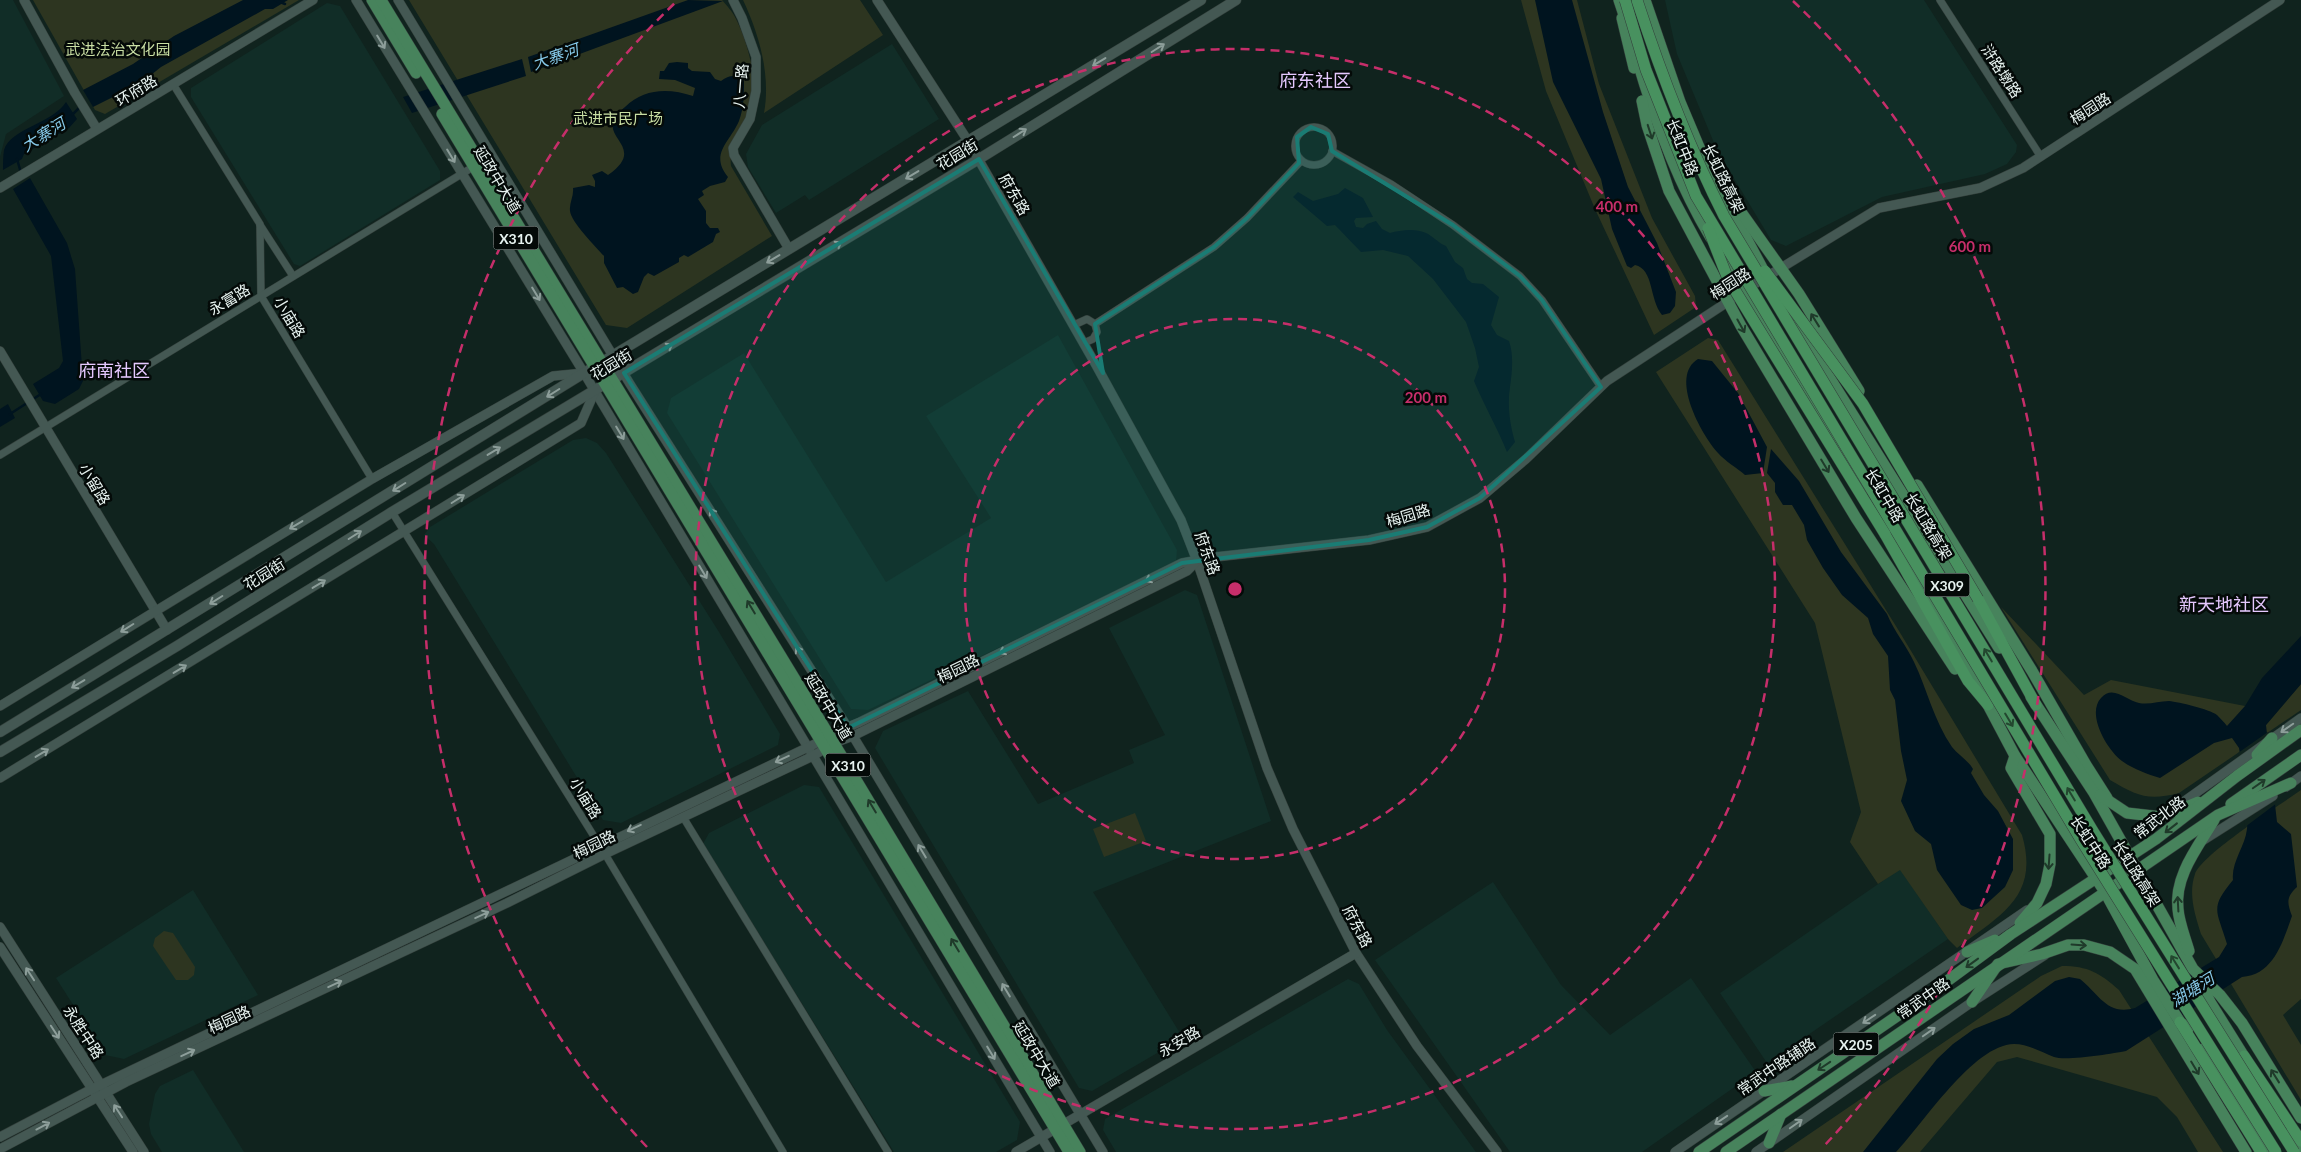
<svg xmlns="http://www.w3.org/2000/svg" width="2301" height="1152" font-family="Lato,'Noto Sans SC',sans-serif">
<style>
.built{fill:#112d27}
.green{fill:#2d3520}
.water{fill:#00141f}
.pier{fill:#10231e}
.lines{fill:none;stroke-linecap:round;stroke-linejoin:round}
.stream{stroke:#00141f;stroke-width:2.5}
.minor-casing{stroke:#333f3b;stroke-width:8}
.tertiary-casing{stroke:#333f3b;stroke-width:10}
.secondary-casing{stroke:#333f3b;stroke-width:11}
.primary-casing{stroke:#333f3b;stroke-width:12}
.trunk-casing{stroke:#333f3b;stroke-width:12}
.minor{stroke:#445853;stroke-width:7}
.tertiary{stroke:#445853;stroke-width:9}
.secondary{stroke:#445853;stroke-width:10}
.primary{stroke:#47835c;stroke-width:11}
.trunk{stroke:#48915f;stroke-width:11}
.trunk-bridge-casing{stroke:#333f3b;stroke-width:12;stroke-linecap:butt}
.trunk-bridge{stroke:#48915f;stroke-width:11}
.oneway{stroke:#8d9e9a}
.oneway2{stroke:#1f3a2a}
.oneway3{stroke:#23472f}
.marked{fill:#1a7c74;fill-opacity:0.2;stroke:#1a7c74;stroke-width:4;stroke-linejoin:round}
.ring{fill:none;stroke:#c62e6a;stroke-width:2.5;stroke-dasharray:9 6}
.labels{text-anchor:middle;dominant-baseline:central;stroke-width:5;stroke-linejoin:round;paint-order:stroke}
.shield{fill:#040a08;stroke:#a3adaa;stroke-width:1}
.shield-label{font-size:14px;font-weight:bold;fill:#e7f3f0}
.park-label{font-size:15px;fill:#c9dfa4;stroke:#040a08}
.street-label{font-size:15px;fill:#e7f3f0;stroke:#040a08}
.water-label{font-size:16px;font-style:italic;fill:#86c9e9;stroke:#040a08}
.quarter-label{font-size:18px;fill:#e5c8fe;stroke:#040a08}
.centre{fill:#c62e6a;stroke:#040a08;stroke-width:2.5}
.ring-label{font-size:15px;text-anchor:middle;font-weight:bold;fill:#c62e6a;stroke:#040a08;stroke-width:5;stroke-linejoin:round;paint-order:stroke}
</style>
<rect width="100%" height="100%" fill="#10231e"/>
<g class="built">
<polygon points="0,0 13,0 64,96 6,134 0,157"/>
<polygon points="1665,0 1924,0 2017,145 2016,152 2007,164 1985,174 1882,197 1786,246 1771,240 1717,150 1677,54"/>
<polygon points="327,3 340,6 440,171 440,180 300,266 294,264 191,97 191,88"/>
<polygon points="892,44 939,119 809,200 805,195 776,213 748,167 746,154 762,125"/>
<polygon points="1058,335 1177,550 1176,563 868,710 851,709 667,413 671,398 744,353 886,582 991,518 926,416"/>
<polygon points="586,438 597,443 606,453 719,632 780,734 778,745 621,823 603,820 434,544 424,535 430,527 573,440"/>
<polygon points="1185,590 1197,595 1271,821 1093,892 1183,1038 1092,1091 1079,1088 875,748 883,731 968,691 1038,804 1134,763 1129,750 1165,735 1109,628"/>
<polygon points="804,785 819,787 1020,1122 1017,1140 996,1152 894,1152 703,844 709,833"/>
<polygon points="1900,869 1948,939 1767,1063 1720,993"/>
<polygon points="1493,882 1561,985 1610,1035 1691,978 1756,1072 1642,1152 1510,1152 1375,960"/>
<polygon points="193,890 258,995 124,1059 105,1055 56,978"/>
<polygon points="1348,979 1359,984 1387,1030 1476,1152 1116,1152 1103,1130 1105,1119"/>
<polygon points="193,1070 244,1152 162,1152 151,1134 149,1124 155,1094 160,1086"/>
</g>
<g class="green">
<polygon points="33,0 299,0 105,114 95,110"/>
<path d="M409 0H722C727 6 733 12 736 19 746 38 760 84 752 105 744 124 728 146 731 166L772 236 627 328 606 325Z"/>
<path d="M743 0H860L883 35 764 113C771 75 759 34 743 0Z"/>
<polygon points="1521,0 1577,0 1599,84 1652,218 1695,296 1696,307 1654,335 1595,209 1546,91"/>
<path d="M1708 338 1718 340 1899 631 2022 835C2040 897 2000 915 1957 948L1948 939 1900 870 1878 884 1850 842 1861 812 1815 623 1656 372Z"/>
<path d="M2001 607 2084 695 2111 680 2245 706 2266 725 2301 684V710L2179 793C2148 801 2137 796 2110 780Z"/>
<path d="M2301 790V999L2283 1015 2301 1045V1100L2201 934C2195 915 2188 894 2195 874 2203 853 2280 805 2301 790Z"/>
<polygon points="1135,813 1146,841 1104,857 1093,829"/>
<polygon points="164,931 173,933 195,967 194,975 188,980 176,980 153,946 155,938"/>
<path d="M2062 966C2088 966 2100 973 2119 990L2223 1152H2198L2177 1117 2157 1097 2017 1057 1997 1062 1920 1152H1783L2041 976Z"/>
</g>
<g class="water">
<polygon points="243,0 288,0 273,9 265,9 161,67 141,83 93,107 83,90 133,64 174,36"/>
<polygon points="688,0 723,1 531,72 528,57"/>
<path d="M1535 0H1572L1603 112 1628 187 1657 243 1676 292 1675 306 1670 313 1662 315C1649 299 1654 269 1635 265L1631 268 1627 266 1612 229 1601 179 1553 82Z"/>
<polygon points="522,59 526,76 412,113 403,97"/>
<path d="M677 62 688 63V68L692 71 710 72 715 79 721 81C730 75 735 74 744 81 744 94 744 108 739 121 730 142 709 154 728 177L725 182 710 186 702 191 704 195 698 199 706 211V223L710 228H718L720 232 716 234 713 242 688 257 684 255 679 258V262L654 276 648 273 644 277 638 292 633 294 623 287 617 288 604 263V256C596 247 571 222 570 211 569 203 574 196 573 188L589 185 595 187V181L592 175 602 171 608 175C644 150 608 140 613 122 615 117 620 111 625 107 644 88 669 88 693 96L695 88 675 80 659 79 660 71H664L669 63Z"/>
<path d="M66 102 77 119 69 128 24 154 22 159 3 170C3 164 3 156 4 150 10 129 53 123 66 102Z"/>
<polygon points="30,178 67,243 75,269 83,381 79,389 55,404 43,401 33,384 59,368 63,361 51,256 13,189"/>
<path d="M1345 188 1363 198 1373 217 1356 218 1354 221 1356 227 1363 228 1367 224 1376 221 1382 229 1390 233C1400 230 1416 228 1426 233 1433 236 1438 243 1446 246L1455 262 1463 268 1467 279 1472 283 1483 284 1499 297 1491 325 1497 335 1509 341C1514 356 1512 372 1510 387 1507 405 1510 425 1515 442L1507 452C1497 427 1484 405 1474 381L1479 367 1475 348 1466 322 1433 279 1408 256 1383 250 1361 252 1335 225 1327 226 1293 197 1298 192 1313 201 1338 194Z"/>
<path d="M1698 359 1712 361 1738 393 1767 447 1763 473 1745 475C1737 468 1725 461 1718 453 1701 434 1669 376 1698 359Z"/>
<polygon points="8,404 15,418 0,427 0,409"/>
<path d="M1771 449 1799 481 1841 552 1887 614C1894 631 1906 645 1914 662 1927 689 1934 721 1952 747 1958 755 1968 760 1973 769L1971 773 1984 795 1998 811 2013 839V870L2005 887 1982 908 1972 910 1961 905 1937 870 1931 844 1915 831 1901 801 1907 780 1901 751 1895 700 1890 690 1888 656 1873 634 1868 618 1842 595 1823 568 1807 540 1804 525 1792 505H1783L1775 492V483L1767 473Z"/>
<path d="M2301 636V684L2266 725 2277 822 2291 834 2297 887C2286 897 2287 903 2292 916 2283 941 2274 975 2242 977L2126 1051C2111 1054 2066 1061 2054 1057 2041 1052 2028 1044 2014 1044 1973 1045 1924 1123 1896 1152H1863L1937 1059 1953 1044 1974 1029 2009 1015 2055 981 2069 977 2080 979C2099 994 2107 1016 2135 1008L2219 957 2227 944C2217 910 2209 909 2233 880 2231 862 2245 847 2247 829 2250 803 2243 774 2239 748L2232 738 2214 743 2160 778C2147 774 2133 769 2122 761 2107 750 2086 714 2101 698 2113 684 2127 701 2139 703 2149 705 2159 701 2169 701 2179 702 2209 709 2217 715 2220 718 2224 722 2227 726L2245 706 2262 678Z"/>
</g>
<polygon class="pier" points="2268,732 2277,803 2245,827 2238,753"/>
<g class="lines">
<g class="stream">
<polyline points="275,0 285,4"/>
<polyline points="72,115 81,106"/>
<polyline points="17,159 21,173"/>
<polyline points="10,414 41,394"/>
</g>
<g class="minor-casing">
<g id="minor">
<polyline points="1940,0 2041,157"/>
<polyline points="173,84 260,224 261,296 372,479"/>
<circle cx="1314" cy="146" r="19"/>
<polyline points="1332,151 1391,184 1453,225 1520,276 1542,300 1601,387"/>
<polyline points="260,225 293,276"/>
<polyline points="1095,324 1214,247 1247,218 1301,161"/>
<polyline points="1074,325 1087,319 1095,324 1097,332 1093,339 1084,343"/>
<polyline points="0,455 473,167"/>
<polyline points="392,512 605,854 783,1152"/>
<polyline points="683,817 888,1152"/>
</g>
</g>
<g class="tertiary-casing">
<g id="tertiary">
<polyline points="24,0 75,93 97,129"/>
<polyline points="356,0 584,373 1050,1152"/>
<polyline points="398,0 630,384 853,736 1103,1152"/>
<polyline points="733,0 742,18 756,57 756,91 750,119 733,148 734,155 789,249"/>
<polyline points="877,0 968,141 1096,365 1181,520 1197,561 1267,768 1293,829 1356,953 1417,1046 1497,1152"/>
<polyline points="0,188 313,0"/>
<polyline points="1745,290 1879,208 1980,188 2023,168 2280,0"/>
<polyline points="0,351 167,630"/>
<polyline points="0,706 372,479 553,376 584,373"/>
<polyline points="0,778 581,423 595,391"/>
<polyline points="2286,787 2301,776"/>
<polyline points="2172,810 2301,718"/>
<polyline points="2202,841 2273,796"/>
<polyline points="0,927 144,1152"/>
<polyline points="0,947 133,1152"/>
<polyline points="0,1137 88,1091 821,741 829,735 860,722 1182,563 1215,557 1369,540 1427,527 1480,498 1526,459 1607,381 1732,299"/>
<polyline points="0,1149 126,1082 507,903 605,854 813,756 834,743 853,736 1187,571 1197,561"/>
<polyline points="1016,1152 1356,953"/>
<polyline points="1675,1152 2027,910"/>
<polyline points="1756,1152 1972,1002 2045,955"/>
</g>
</g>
<g class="secondary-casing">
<g id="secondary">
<polyline points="0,732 584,373 1201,0"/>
<polyline points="0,752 177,646 392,512 979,159 1236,0"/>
</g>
</g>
<g class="primary-casing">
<g id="primary">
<polyline points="372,0 416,73"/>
<polyline points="381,0 829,735 1080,1152"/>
<polyline points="1619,0 1627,24"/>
<polyline points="1645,0 1680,102 1704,159 1768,279"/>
<polyline points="1622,18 1634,68"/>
<path d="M1637 59C1655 121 1677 181 1711 238"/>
<polyline points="1642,101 1647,125 1669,191 1741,326 1856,518 1955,669"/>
<polyline points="442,114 1069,1152"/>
<polyline points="1731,198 1799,294 1859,391"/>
<polyline points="1725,262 1864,489"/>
<polyline points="1787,310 1999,648"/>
<polyline points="1917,485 2032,671 2086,765 2107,798"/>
<polyline points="1892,535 1985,694 1988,705 2015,756 2105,892 2153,980 2180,1022 2188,1029"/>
<polyline points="2031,697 2094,793 2193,969 2220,995 2242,1023 2301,1118"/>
<polyline points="2257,755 2272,738"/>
<polyline points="2015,756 2011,768 2050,834 2050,864 2046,884 2037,903 2020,923"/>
<polyline points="2100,795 2127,813 2162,817 2198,802"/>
<polyline points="2231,804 2301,755"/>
<path d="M2189 951C2185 937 2179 923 2178 909 2174 876 2198 847 2214 820"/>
<polyline points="1967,952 1995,940"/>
<polyline points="2198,978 2210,1002 2248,1063"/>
<polyline points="1972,1002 1998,964 2042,954 2068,945 2084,945 2110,952 2135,969 2246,1152"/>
<polyline points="2203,1049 2269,1152"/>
<polyline points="1764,1091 1792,1086"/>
<polyline points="2290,1133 2301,1152"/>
<polyline points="1769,1143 1781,1114"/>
<polyline points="1699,1152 1935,990 2011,934 2156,839 2237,776 2301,730"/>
<polyline points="1726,1152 2218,815 2291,783"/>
</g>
</g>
<g class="trunk-casing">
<g id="trunk">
<polyline points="1885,534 1968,681 1988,705"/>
<polyline points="1978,599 2036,705"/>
<polyline points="2180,1022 2261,1152"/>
<polyline points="2244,1056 2301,1141"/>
</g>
</g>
<use href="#minor" class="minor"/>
<use href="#tertiary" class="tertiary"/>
<use href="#secondary" class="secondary"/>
<use href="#primary" class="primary"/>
<use href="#trunk" class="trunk"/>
<g class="trunk-bridge-casing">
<g id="trunk-bridge">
<polyline points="1625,0 1646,70 1696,196 2081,840 2276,1152"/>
<path d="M1637 0C1661 74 1689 147 1724 216L2093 831 2294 1152"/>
<polyline points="1708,228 1728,279 1885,534"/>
<polyline points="1765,271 1863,404 1978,599"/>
</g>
</g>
<use href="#trunk-bridge" class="trunk-bridge"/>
</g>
<defs><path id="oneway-shaft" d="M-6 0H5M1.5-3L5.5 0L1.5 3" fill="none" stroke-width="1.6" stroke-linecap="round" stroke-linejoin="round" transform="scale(1.25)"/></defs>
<g class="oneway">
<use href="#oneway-shaft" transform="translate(381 42) rotate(59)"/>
<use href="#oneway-shaft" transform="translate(1158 48) rotate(-32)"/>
<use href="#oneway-shaft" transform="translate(1099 62) rotate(149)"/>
<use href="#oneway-shaft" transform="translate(1020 133) rotate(-32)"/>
<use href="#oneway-shaft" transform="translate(451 156) rotate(59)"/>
<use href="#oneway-shaft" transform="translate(912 175) rotate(149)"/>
<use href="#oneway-shaft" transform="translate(835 246) rotate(-31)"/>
<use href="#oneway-shaft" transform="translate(773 259) rotate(149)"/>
<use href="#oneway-shaft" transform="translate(536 294) rotate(59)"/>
<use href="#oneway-shaft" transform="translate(666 348) rotate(-31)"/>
<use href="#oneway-shaft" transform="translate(553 393) rotate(148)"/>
<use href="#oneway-shaft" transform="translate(620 433) rotate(59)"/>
<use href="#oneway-shaft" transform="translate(494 451) rotate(-31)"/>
<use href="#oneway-shaft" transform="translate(399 487) rotate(148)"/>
<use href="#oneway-shaft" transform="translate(458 499) rotate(-32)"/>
<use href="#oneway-shaft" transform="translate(714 515) rotate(-122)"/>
<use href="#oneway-shaft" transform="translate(296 525) rotate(149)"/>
<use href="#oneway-shaft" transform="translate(355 535) rotate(-32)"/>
<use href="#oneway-shaft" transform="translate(703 572) rotate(59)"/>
<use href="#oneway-shaft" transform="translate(1152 578) rotate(154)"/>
<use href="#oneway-shaft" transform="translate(319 584) rotate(-31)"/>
<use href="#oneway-shaft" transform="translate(216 600) rotate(148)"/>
<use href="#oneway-shaft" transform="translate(127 628) rotate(148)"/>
<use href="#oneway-shaft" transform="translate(1006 650) rotate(154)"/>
<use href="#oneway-shaft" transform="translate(800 653) rotate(-122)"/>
<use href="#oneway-shaft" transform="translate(180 669) rotate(-31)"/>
<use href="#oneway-shaft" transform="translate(78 684) rotate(149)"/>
<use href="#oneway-shaft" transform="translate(2287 728) rotate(145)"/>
<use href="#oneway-shaft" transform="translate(42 753) rotate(-31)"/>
<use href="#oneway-shaft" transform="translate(782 759) rotate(155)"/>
<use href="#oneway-shaft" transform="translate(634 828) rotate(155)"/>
<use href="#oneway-shaft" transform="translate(922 851) rotate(-121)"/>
<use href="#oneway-shaft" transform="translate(482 915) rotate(-25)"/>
<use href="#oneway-shaft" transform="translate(30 974) rotate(-123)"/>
<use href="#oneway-shaft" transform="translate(335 984) rotate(-25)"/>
<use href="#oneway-shaft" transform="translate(1006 990) rotate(-121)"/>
<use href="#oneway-shaft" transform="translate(1869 1019) rotate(146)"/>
<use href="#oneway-shaft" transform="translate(55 1032) rotate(57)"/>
<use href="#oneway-shaft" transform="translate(1929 1032) rotate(-35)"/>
<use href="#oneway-shaft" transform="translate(188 1053) rotate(-25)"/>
<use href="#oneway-shaft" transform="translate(991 1053) rotate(59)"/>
<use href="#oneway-shaft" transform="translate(118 1111) rotate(-123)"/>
<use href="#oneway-shaft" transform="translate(1721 1120) rotate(146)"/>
<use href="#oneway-shaft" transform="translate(1796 1124) rotate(-35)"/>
<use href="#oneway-shaft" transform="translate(43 1126) rotate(-28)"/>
</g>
<g class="oneway2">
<use href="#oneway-shaft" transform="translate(1650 132) rotate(72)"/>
<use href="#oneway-shaft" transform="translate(1815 320) rotate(-122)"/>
<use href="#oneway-shaft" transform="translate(1741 326) rotate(61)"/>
<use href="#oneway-shaft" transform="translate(1825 466) rotate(59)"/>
<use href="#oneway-shaft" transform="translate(751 607) rotate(-121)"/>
<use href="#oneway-shaft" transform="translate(2259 784) rotate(-35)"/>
<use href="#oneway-shaft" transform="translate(872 806) rotate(-121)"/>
<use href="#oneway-shaft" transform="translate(2171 828) rotate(142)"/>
<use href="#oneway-shaft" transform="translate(2049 862) rotate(94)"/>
<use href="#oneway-shaft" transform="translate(2178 904) rotate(-93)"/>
<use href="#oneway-shaft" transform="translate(955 945) rotate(-121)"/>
<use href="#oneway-shaft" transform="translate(2079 945) rotate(4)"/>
<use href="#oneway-shaft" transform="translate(1972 963) rotate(144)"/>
<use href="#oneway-shaft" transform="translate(1824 1066) rotate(146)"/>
<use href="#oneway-shaft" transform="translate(2195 1068) rotate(59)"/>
<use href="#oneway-shaft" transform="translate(2275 1076) rotate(-122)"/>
</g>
<g class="oneway3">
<use href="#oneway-shaft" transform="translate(1988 655) rotate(-121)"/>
<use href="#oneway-shaft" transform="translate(2009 720) rotate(59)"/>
<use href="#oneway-shaft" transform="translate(2071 794) rotate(-121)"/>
<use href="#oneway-shaft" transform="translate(2175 962) rotate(-122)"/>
</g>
<path class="marked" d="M1311 127 1328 134 1332 151 1453 225 1520 276 1542 300 1601 387 1480 498 1427 527 1369 540 1182 563 848 728 624 373 979 159 1103 373 1095 324 1214 247 1247 218 1299 163 1297 137Z"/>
<g class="ring">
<circle cx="1235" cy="589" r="270"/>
<circle cx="1235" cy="589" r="540"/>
<path d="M647 1147A811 811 0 0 1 677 1M1793 1A811 811 0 0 1 1823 1147"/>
</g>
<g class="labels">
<g class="shield">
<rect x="493.5" y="226.5" width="45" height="23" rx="4"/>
<rect x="1924.5" y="573.5" width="45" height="23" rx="4"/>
<rect x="825.5" y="753.5" width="45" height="23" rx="4"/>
<rect x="1833.5" y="1032.5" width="45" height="23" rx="4"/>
</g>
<g class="shield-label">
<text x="516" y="238">X310</text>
<text x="1947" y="585">X309</text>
<text x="848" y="765">X310</text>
<text x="1856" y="1044">X205</text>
</g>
<g class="park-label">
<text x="118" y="49">武进法治文化园</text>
<text x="618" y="118">武进市民广场</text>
</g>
<g class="street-label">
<text transform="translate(2002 71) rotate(57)">浒路墩路</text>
<text transform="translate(740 86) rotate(-85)">八一路</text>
<text transform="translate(136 90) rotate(-31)">环府路</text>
<text transform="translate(2090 108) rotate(-33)">梅园路</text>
<text transform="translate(1683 147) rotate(68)">长虹中路</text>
<text transform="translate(957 154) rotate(-31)">花园街</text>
<text transform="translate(1724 178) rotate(64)">长虹路高架</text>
<text transform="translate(498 179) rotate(59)">延政中大道</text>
<text transform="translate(1015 194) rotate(60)">府东路</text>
<text transform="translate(1730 283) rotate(-33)">梅园路</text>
<text transform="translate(229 299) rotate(-31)">永富路</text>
<text transform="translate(290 317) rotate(59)">小庙路</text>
<text transform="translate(611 364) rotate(-31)">花园街</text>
<text transform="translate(95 484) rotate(59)">小留路</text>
<text transform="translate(1885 495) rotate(59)">长虹中路</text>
<text transform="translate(1408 515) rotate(-17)">梅园路</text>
<text transform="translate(1929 526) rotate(59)">长虹路高架</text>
<text transform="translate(1208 553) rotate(70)">府东路</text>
<text transform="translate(264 574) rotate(-32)">花园街</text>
<text transform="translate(958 668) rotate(-26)">梅园路</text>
<text transform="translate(829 706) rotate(59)">延政中大道</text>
<text transform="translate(586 798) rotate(58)">小庙路</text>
<text transform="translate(2159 817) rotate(-37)">常武北路</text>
<text transform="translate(2091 842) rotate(57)">长虹中路</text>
<text transform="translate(594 844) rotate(-26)">梅园路</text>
<text transform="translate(2137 873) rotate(58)">长虹路高架</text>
<text transform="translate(1358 926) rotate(62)">府东路</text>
<text transform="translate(1923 998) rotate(-35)">常武中路</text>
<text transform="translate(229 1019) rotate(-25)">梅园路</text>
<text transform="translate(84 1032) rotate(57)">永胜中路</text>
<text transform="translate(1179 1041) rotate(-30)">永安路</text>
<text transform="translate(1037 1054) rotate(59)">延政中大道</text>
<text transform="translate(1776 1066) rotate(-34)">常武中路辅路</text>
</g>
<g class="water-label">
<text transform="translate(555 56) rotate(-19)">大寨河</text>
<text transform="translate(43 134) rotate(-32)">大寨河</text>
<text transform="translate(2192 989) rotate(-32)">湖塘河</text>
</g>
<g class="quarter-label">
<text x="1315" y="80">府东社区</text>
<text x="114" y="370">府南社区</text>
<text x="2224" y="604">新天地社区</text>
</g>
</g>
<circle cx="1235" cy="589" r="8" class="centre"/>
<g class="ring-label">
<text x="1617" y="212">400 m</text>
<text x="1970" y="252">600 m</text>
<text x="1426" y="403">200 m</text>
</g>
</svg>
